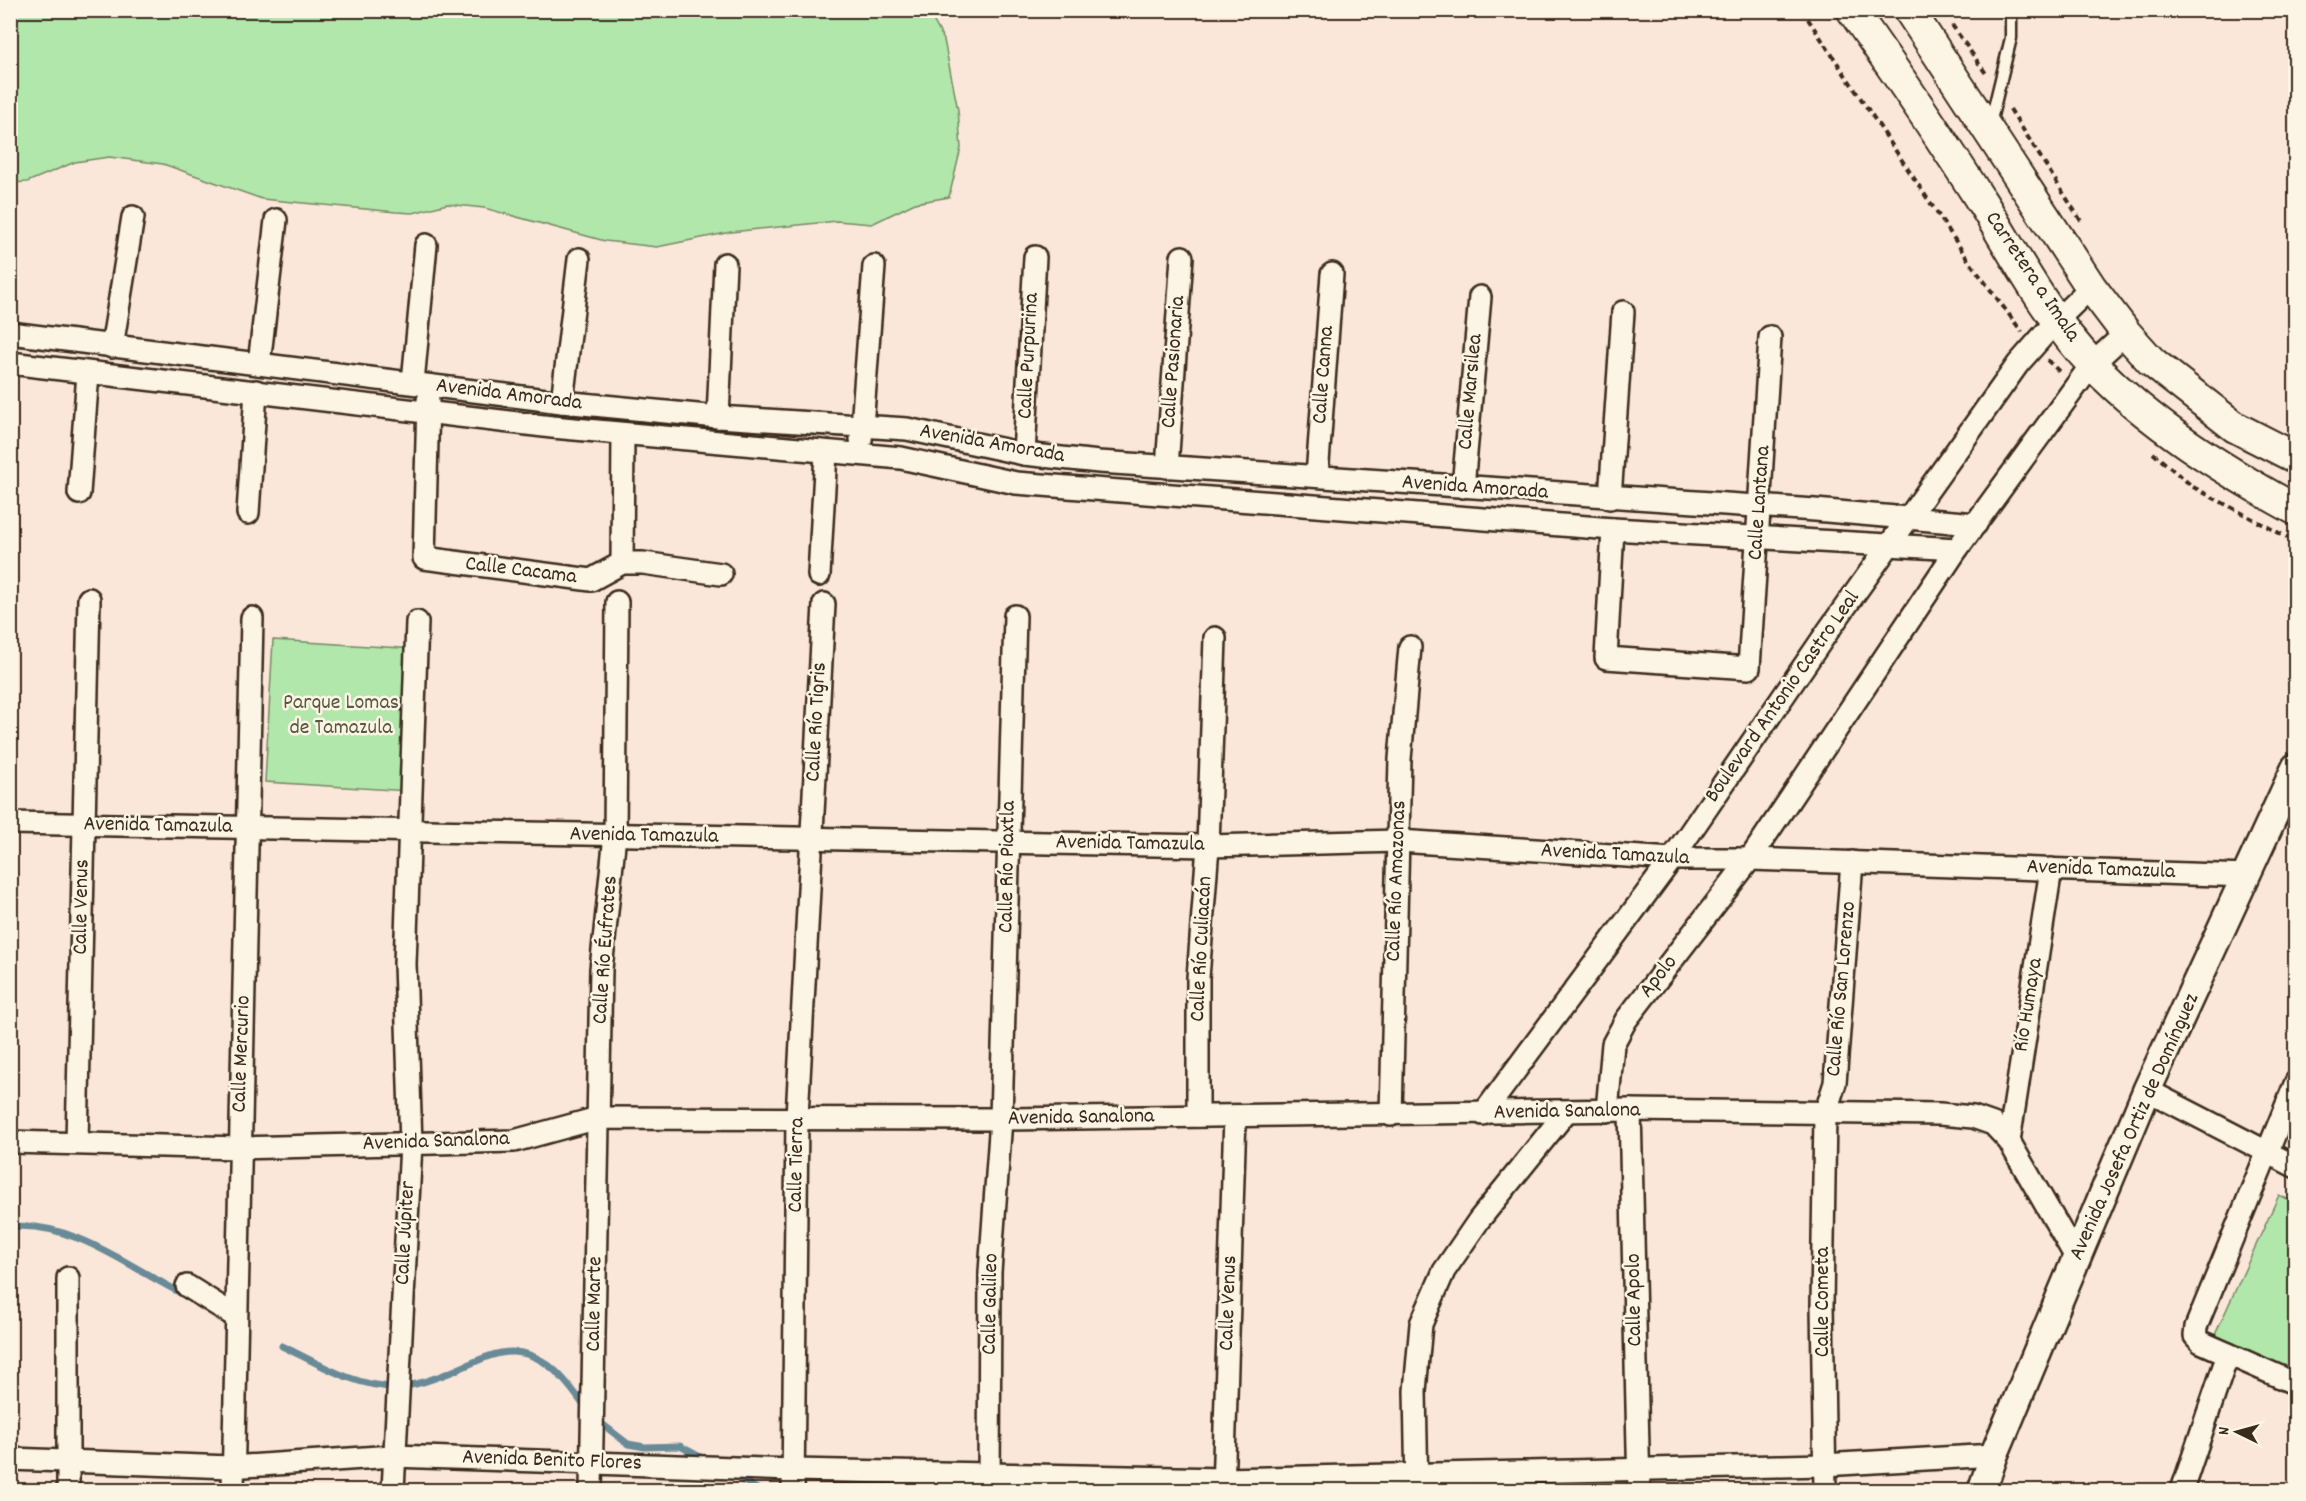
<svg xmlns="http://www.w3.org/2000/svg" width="2306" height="1501" font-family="Dekko,sans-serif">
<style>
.green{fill:#b1e7aa;stroke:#768864;stroke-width:1.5}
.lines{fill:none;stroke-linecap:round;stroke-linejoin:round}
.stream{stroke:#698a97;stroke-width:7}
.service-casing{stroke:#3b2a1e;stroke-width:15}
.minor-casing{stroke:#3b2a1e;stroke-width:26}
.tertiary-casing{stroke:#3b2a1e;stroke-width:32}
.secondary-casing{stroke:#3b2a1e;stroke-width:34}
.path{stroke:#3b2a1e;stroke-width:4;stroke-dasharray:6 4.5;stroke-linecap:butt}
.service{stroke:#fcf5e5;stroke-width:10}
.minor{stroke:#fcf5e5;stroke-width:21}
.tertiary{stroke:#fcf5e5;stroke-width:27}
.secondary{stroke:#fcf5e5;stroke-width:30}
.labels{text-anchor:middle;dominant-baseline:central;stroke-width:5;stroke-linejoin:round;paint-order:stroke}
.street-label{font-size:22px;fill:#3b2a1e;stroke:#fcf5e5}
.park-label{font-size:22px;fill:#585941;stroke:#fcf5e5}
</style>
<rect width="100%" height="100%" fill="#fae7da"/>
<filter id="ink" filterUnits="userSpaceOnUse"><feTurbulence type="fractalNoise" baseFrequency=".0167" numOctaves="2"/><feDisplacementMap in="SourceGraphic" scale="12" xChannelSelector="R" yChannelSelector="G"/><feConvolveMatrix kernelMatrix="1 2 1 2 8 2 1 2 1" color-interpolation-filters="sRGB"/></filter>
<g filter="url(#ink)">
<g class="green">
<polygon points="11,10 928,11 944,40 958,110 961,148 949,197 915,203 872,224 837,221 731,232 657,247 605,241 484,208 447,204 413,213 396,212 262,199 163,164 109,157 75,162 27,182 11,183"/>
<polygon points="273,640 417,649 409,791 265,782"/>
<polygon points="2279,1195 2295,1203 2295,1374 2214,1337"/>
</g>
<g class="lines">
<g class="stream">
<path d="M10 1227C73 1220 133 1270 187 1296"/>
<path d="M282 1346C319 1364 355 1387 397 1387 414 1386 430 1380 446 1374 463 1368 483 1356 501 1353 542 1346 567 1381 587 1410"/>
<polyline points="597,1420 628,1444 645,1447 680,1446 706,1460"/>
<polyline points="731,1474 759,1490"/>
</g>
<g class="service-casing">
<polyline id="service" points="1990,124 2011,38 2011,10"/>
</g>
<g class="minor-casing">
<g id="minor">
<polyline points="10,333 562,402 718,417 907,429 1024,454 1099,462 1815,510 1976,524"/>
<polyline points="112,347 133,217"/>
<polyline points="10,363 552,427 901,458 1016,483 1613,529 1957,549"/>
<polyline points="259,364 276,220"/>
<polyline points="413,382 426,245"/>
<polyline points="428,400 424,558 591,580 622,563 643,563 721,574"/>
<polyline points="562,402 579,259"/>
<polyline points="718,417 725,264"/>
<polyline points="861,440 874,266"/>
<polyline points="1024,454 1035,257"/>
<polyline points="1167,467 1182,257"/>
<polyline points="1317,476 1332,274"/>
<polyline points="1463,487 1480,297"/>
<polyline points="79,493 88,373"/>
<polyline points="1610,498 1623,312"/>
<polyline points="248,513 256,391"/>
<polyline points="1613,529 1606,658 1749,668 1770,337"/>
<polyline points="622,563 623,434"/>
<polyline points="819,575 826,453"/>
<polyline points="10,823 1208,846 1399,841 1672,859 1750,859 2248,876"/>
<polyline points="2296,1082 2196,1327 2195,1336 2201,1342 2296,1384"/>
<polyline points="2147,1090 2296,1167"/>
<polyline points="1630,1110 1639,1490"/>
<polyline points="1607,1111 1613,1044 1626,1020 1750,859 1957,549 2092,364 2126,333"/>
<polyline points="1483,1114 1672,859 1828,631 2018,364 2056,321 2091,287"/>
<polyline points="1391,1115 1400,759 1410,647"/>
<polyline points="1198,1116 1198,978 1208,846 1215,638"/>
<polyline points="2009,1141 2051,869"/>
<polyline points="10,1142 240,1148 514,1141 598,1118 1001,1119 1630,1110 1940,1114 1973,1117 1993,1124 2009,1141 2077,1259"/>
<polyline points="77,1143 89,599"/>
<polyline points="187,1286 235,1316"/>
<polyline points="10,1459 231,1467 393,1456 793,1470 1223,1479 1823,1465 1994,1455"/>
<polyline points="68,1490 68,1278"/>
<polyline points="233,1490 252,618"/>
<polyline points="393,1490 411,1144 405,964 417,622"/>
<polyline points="591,1490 601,969 615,835 617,602"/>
<polyline points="793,1490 797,1117 824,604"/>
<polyline points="989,1490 990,1272 1001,1119 1015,616"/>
<polyline points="1223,1490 1235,1116"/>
<polyline points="1417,1490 1415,1391 1421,1324 1444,1271 1479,1220 1566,1112"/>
<polyline points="1825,1490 1822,1305 1825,1114 1835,1083 1852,862"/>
<polyline points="2182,1490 2228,1354"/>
</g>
</g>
<g class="tertiary-casing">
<polyline id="tertiary" points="1982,1490 1994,1455 2147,1090 2296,767"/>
</g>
<g class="secondary-casing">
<g id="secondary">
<path d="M1852 10C1898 75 1943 141 1985 207 2018 261 2049 319 2093 365 2152 426 2222 469 2296 510"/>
<polyline points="1909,10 2091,287 2126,333 2152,362 2235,427 2296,458"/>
</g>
</g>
<g class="path">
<polyline points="1802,10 1969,261 2022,332"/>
<polyline points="1952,25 1987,75"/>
<polyline points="2010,109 2081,221"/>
<polyline points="2047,360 2061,373"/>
<polyline points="2153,453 2193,487 2296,542"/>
</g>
<use href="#service" class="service"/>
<use href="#minor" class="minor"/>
<use href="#tertiary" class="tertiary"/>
<use href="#secondary" class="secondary"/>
</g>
</g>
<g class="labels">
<g class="street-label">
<text transform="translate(2032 277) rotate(56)">Carretera a Imala</text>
<text transform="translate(1029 356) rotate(-87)">Calle Purpurina</text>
<text transform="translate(1174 362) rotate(-86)">Calle Pasionaria</text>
<text transform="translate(1324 375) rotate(-86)">Calle Canna</text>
<text transform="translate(1471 392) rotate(-85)">Calle Marsilea</text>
<text transform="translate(509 395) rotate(7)">Avenida Amorada</text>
<text transform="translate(992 444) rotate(10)">Avenida Amorada</text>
<text transform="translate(1475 488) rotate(4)">Avenida Amorada</text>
<text transform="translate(1760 503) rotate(-86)">Calle Lantana</text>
<text transform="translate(521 571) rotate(7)">Calle Cacama</text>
<text transform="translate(1783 697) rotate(-55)">Boulevard Antonio Castro Leal</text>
<text transform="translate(817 722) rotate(-87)">Calle Río Tigris</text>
<text transform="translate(158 826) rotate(1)">Avenida Tamazula</text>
<text transform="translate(644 836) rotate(1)">Avenida Tamazula</text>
<text transform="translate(1130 844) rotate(1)">Avenida Tamazula</text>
<text transform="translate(1615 855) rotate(3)">Avenida Tamazula</text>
<text transform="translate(1008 867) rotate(-89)">Calle Río Piaxtla</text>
<text transform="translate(2101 870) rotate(2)">Avenida Tamazula</text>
<text transform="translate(1397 881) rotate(-88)">Calle Río Amazonas</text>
<text transform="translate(82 907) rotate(-89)">Calle Venus</text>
<text transform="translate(1202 949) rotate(-87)">Calle Río Culiacán</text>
<text transform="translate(606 950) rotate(-86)">Calle Río Éufrates</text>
<text transform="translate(1659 977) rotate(-52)">Apolo</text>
<text transform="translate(1842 989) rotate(-85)">Calle Río San Lorenzo</text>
<text transform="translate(2029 1005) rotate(-81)">Río Humaya</text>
<text transform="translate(242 1054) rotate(-88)">Calle Mercurio</text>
<text transform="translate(1567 1112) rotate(-1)">Avenida Sanalona</text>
<text transform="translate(1081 1118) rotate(-1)">Avenida Sanalona</text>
<text transform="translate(2135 1127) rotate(-66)">Avenida Josefa Ortiz de Domínguez</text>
<text transform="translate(436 1142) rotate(-2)">Avenida Sanalona</text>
<text transform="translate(797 1165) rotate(-89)">Calle Tierra</text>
<text transform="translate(406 1233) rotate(-87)">Calle Júpiter</text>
<text transform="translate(1635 1300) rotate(-91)">Calle Apolo</text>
<text transform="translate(1823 1302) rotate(-90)">Calle Cometa</text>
<text transform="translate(1229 1303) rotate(-88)">Calle Venus</text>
<text transform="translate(595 1304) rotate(-89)">Calle Marte</text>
<text transform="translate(991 1304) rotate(-89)">Calle Galileo</text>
<text transform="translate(552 1461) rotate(2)">Avenida Benito Flores</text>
</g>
<g class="park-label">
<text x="341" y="703">Parque Lomas<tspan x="341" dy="25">de Tamazula</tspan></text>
</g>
</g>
<rect width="2306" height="1501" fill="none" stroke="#fcf5e5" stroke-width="36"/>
<rect x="18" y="18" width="2270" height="1465" fill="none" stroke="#3b2a1e" stroke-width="2" filter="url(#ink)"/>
<g transform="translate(2237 1432) rotate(275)" stroke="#fcf5e5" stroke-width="4.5" paint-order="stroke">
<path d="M0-4.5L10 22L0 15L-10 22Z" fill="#3b2a1e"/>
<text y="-9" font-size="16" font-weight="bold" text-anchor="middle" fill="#3b2a1e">N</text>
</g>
</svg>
